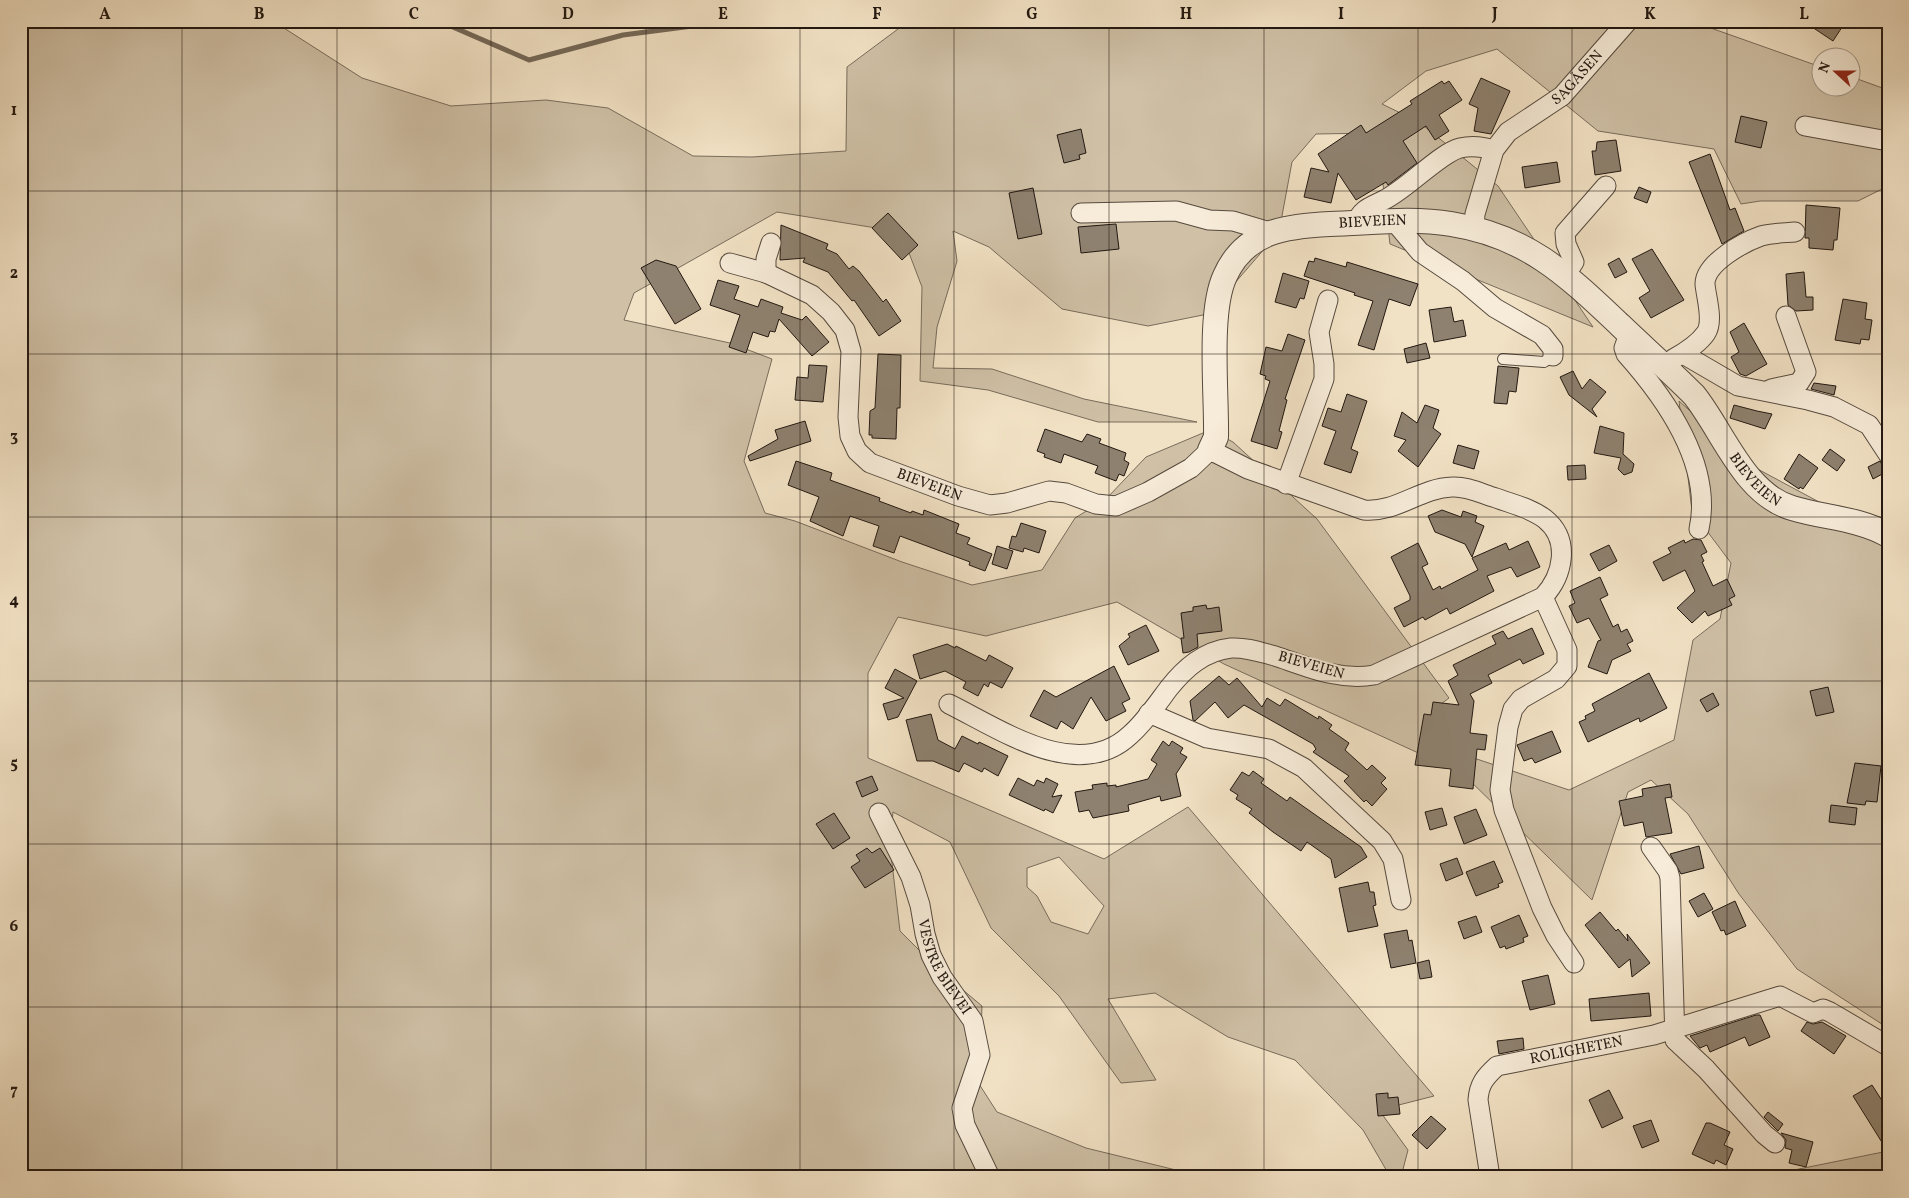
<svg xmlns="http://www.w3.org/2000/svg" width="1909" height="1198" font-family="Vollkorn,serif">
<style>
.green{fill:#cfc0a6;stroke:#786c5c;fill-rule:evenodd}
.lines{fill:none;stroke-linecap:round;stroke-linejoin:round}
.stream{stroke:#746858;stroke-width:5}
.building{fill:#8e816f;stroke:#221811}
.service-casing{stroke:#564a3e;stroke-width:12}
.minor-casing{stroke:#564a3e;stroke-width:21}
.tertiary-casing{stroke:#564a3e;stroke-width:26}
.service{stroke:#f7ecd9;stroke-width:10}
.minor{stroke:#f7ecd9;stroke-width:19}
.tertiary{stroke:#f7ecd9;stroke-width:24}
.grid{fill:none;stroke:#221811;stroke-width:1;stroke-opacity:0.55}
.labels{text-anchor:middle;dominant-baseline:central;stroke-width:4;stroke-linejoin:round;paint-order:stroke}
.street-label{font-size:15px;fill:#221811;stroke:#f7ecd9}
.neatline{fill:none;stroke:#221811;stroke-width:2}
.grid-label{font-size:16px;text-anchor:middle;font-weight:bold;fill:#221811}
</style>
<rect width="100%" height="100%" fill="#f2e2c5"/>
<filter id="stains"><feTurbulence type="fractalNoise" baseFrequency=".004" numOctaves="4"/><feColorMatrix values="0 0 0 0 .2 0 0 0 0 .09 0 0 0 0 .02 0 0 0 .5 -.17"/></filter>
<radialGradient id="worn" r=".72"><stop offset=".6" stop-color="#630" stop-opacity="0"/><stop offset="1" stop-color="#630" stop-opacity=".3"/></radialGradient>
<g class="green">
<path d="M21 21H273L362 78 451 106 546 100 608 108 693 156 752 157 846 151 847 67 898 29 902 21H1691L1821 67 1822 88H1852V77L1888 90V186L1858 201H1760L1741 204 1714 149 1598 131 1497 49 1426 71 1382 104 1419 122 1498 186 1593 327 1390 244 1377 133 1316 134 1292 162 1279 232 1208 314 1148 326 1062 309 989 247 953 231 957 261 937 327 933 368 992 369 1084 399 1197 422H1098L988 390 920 381 922 287 901 232 777 212 634 293 624 320 730 343 772 359 744 461 765 513 795 521 902 562 972 585 1042 570 1075 518 1106 499 1146 457 1210 430 1233 442 1317 519 1449 698 1433 710 1447 749 1569 790 1674 740 1693 640 1720 619 1731 563 1692 511 1679 401 1752 466 1888 539V1028L1797 969 1739 894 1688 814 1651 780 1628 792 1592 900 1462 773 1224 664 1117 602 986 636 898 617 868 673V758L1104 859 1188 807 1434 1096 1379 1110 1408 1150 1401 1177H1379L1388 1173 1363 1130 1295 1060 1228 1037 1155 993 1108 999 1156 1080 1121 1083 1059 996 991 928 950 842 893 812 890 846 900 931 938 969 982 1006 979 1084 997 1112 1086 1148 1180 1171 1256 1177H21ZM1059 857 1104 906 1088 934 1051 922 1037 896 1027 887V868Z"/>
<polygon points="1888,1151 1888,1177 1720,1177 1789,1171"/>
</g>
<g class="lines">
<polyline class="stream" points="439,21 529,60 623,35 731,21"/>
</g>
<g class="building">
<polygon points="1803,21 1846,21 1833,41"/>
<polygon points="1481,78 1510,91 1491,134 1474,131 1478,108 1469,104"/>
<polygon points="1442,81 1444,84 1449,81 1462,100 1439,115 1449,131 1435,140 1426,126 1403,141 1417,163 1388,185 1386,182 1356,200 1338,173 1331,203 1304,197 1311,168 1329,172 1318,154 1361,125 1366,133 1412,104 1410,101"/>
<polygon points="1741,116 1767,122 1761,148 1735,142"/>
<polygon points="1081,129 1086,153 1079,155 1080,159 1064,163 1057,135"/>
<polygon points="1616,140 1621,171 1595,175 1592,151 1596,151 1597,142"/>
<polygon points="1710,154 1730,210 1735,208 1744,231 1722,244 1689,162"/>
<polygon points="1557,162 1560,182 1525,188 1522,167"/>
<polygon points="1639,187 1651,192 1647,203 1634,198"/>
<polygon points="1033,188 1042,234 1018,239 1009,193"/>
<polygon points="1806,205 1840,208 1837,240 1834,240 1833,250 1809,248 1809,238 1805,238"/>
<polygon points="888,213 918,245 902,260 872,228"/>
<polygon points="1116,224 1119,249 1081,253 1078,227"/>
<polygon points="781,225 828,244 826,249 837,254 849,269 853,266 859,271 883,302 886,299 901,321 879,336 854,300 852,301 828,272 803,262 805,258 780,260"/>
<polygon points="1652,249 1684,300 1651,318 1639,298 1650,291 1632,259"/>
<polygon points="1315,258 1346,267 1347,262 1418,284 1410,306 1389,299 1374,350 1358,345 1373,301 1354,295 1355,293 1304,276 1309,261 1314,262"/>
<polygon points="1619,258 1627,272 1615,278 1608,264"/>
<polygon points="656,260 676,266 701,309 675,324 641,268"/>
<polygon points="1804,272 1806,297 1813,297 1813,310 1796,311 1788,305 1786,274"/>
<polygon points="1283,273 1309,281 1304,299 1300,298 1296,308 1275,302"/>
<polygon points="718,280 739,286 734,299 758,307 761,299 783,307 781,313 802,320 806,316 829,342 812,356 779,319 775,332 770,331 768,337 753,332 746,353 729,347 740,315 710,305"/>
<polygon points="1843,299 1867,303 1865,319 1872,320 1869,340 1861,339 1860,344 1835,340"/>
<polygon points="1451,307 1454,322 1463,320 1466,336 1434,342 1429,310"/>
<polygon points="1744,323 1767,364 1746,376 1740,374 1731,357 1739,352 1730,332"/>
<polygon points="1288,334 1305,340 1285,399 1287,400 1279,431 1282,432 1277,449 1251,441 1270,381 1265,379 1266,376 1260,374 1266,347 1282,351"/>
<polygon points="1426,343 1430,358 1407,363 1404,349"/>
<polygon points="878,354 901,355 900,408 897,408 896,439 872,438 872,435 869,435 870,411 875,408"/>
<polygon points="809,365 827,366 823,402 795,400 797,377 808,378"/>
<polygon points="1498,366 1519,368 1516,392 1509,391 1507,404 1494,403"/>
<polygon points="1573,371 1582,389 1590,379 1606,392 1592,409 1597,417 1569,395 1560,377"/>
<polygon points="1814,383 1836,386 1834,395 1811,389"/>
<polygon points="1347,394 1367,401 1351,449 1358,452 1351,473 1324,464 1336,431 1322,426 1328,408 1341,412"/>
<polygon points="1425,405 1439,410 1433,428 1441,434 1418,467 1398,451 1406,440 1394,436 1402,412 1417,423"/>
<polygon points="1734,405 1757,411 1772,414 1765,429 1730,418"/>
<polygon points="805,421 811,441 750,461 748,456 778,439 775,430"/>
<polygon points="1600,426 1624,433 1623,454 1634,464 1632,472 1624,475 1618,469 1621,458 1594,453"/>
<polygon points="1045,429 1082,442 1087,434 1101,439 1099,443 1126,453 1124,460 1129,463 1124,476 1119,474 1116,481 1095,473 1098,466 1064,454 1061,463 1044,457 1045,454 1037,451"/>
<polygon points="1458,445 1479,451 1474,469 1453,463"/>
<polygon points="1830,449 1845,460 1837,471 1822,460"/>
<polygon points="1799,454 1818,468 1803,489 1800,487 1799,489 1784,479"/>
<polygon points="796,461 832,473 830,480 880,498 879,501 911,513 912,511 923,515 924,510 959,524 956,533 970,538 967,544 992,554 985,571 969,565 970,562 900,536 894,553 873,546 879,526 850,516 843,536 810,521 819,497 788,485"/>
<polygon points="1880,461 1886,472 1873,479 1868,467"/>
<polygon points="1585,465 1586,479 1568,480 1567,466"/>
<polygon points="1442,510 1461,517 1463,511 1477,516 1475,522 1484,526 1472,557 1465,544 1435,532 1428,516"/>
<polygon points="1021,523 1046,531 1039,553 1024,548 1023,552 1009,548 1012,536 1016,537"/>
<polygon points="1693,539 1701,540 1707,552 1701,555 1704,561 1702,562 1713,586 1727,579 1735,596 1729,599 1732,605 1708,616 1705,611 1692,623 1677,608 1695,591 1685,570 1663,581 1653,562 1671,553 1668,548 1684,540 1685,543"/>
<polygon points="1528,541 1540,567 1517,577 1511,567 1487,576 1494,591 1450,614 1447,608 1425,620 1423,617 1404,627 1394,608 1410,600 1410,596 1391,557 1418,543 1428,564 1422,567 1433,590 1440,586 1441,589 1478,570 1472,558 1506,543 1509,550"/>
<polygon points="1609,545 1617,561 1599,571 1590,554"/>
<polygon points="997,546 1013,551 1007,569 992,564"/>
<polygon points="1600,577 1608,595 1600,599 1613,627 1618,624 1621,632 1627,629 1633,641 1627,644 1631,651 1612,660 1607,674 1588,667 1598,641 1601,640 1589,618 1577,623 1569,606 1575,603 1570,591"/>
<polygon points="1206,605 1207,609 1219,607 1222,631 1197,634 1198,647 1189,652 1183,653 1181,638 1184,638 1181,613 1193,611 1193,607"/>
<polygon points="1146,625 1159,651 1128,665 1119,646 1130,637 1128,634"/>
<polygon points="1532,628 1544,654 1523,664 1520,659 1488,675 1492,683 1470,694 1474,701 1470,733 1487,735 1485,750 1477,749 1473,789 1449,786 1451,769 1415,765 1424,714 1431,715 1433,702 1459,705 1448,681 1458,675 1453,665 1496,644 1492,636 1503,631 1508,639"/>
<polygon points="947,644 955,648 956,646 986,661 989,655 1013,668 1002,688 990,682 988,687 984,684 978,696 963,688 966,682 945,671 920,679 913,655"/>
<polygon points="1114,666 1130,699 1122,703 1126,711 1106,721 1091,697 1073,729 1061,721 1057,729 1030,716 1044,690 1056,697"/>
<polygon points="895,669 917,681 898,717 888,720 883,704 904,698 885,688"/>
<polygon points="1649,673 1667,708 1640,722 1639,718 1588,742 1579,722 1586,719 1585,716 1595,711 1592,704"/>
<polygon points="1219,676 1229,685 1237,678 1262,707 1267,698 1280,706 1285,699 1318,719 1319,716 1332,725 1329,729 1349,743 1345,750 1367,770 1372,765 1386,778 1381,783 1387,789 1372,806 1366,800 1364,802 1344,781 1349,776 1313,752 1316,749 1313,744 1244,705 1228,718 1215,702 1195,721 1193,720 1190,701"/>
<polygon points="1828,687 1834,712 1816,716 1810,691"/>
<polygon points="1713,693 1719,705 1707,712 1700,700"/>
<polygon points="931,714 938,740 955,749 962,736 978,744 979,742 1008,756 998,776 984,768 982,772 964,763 959,772 933,761 917,761 906,720"/>
<polygon points="1552,731 1561,752 1535,763 1532,758 1524,761 1517,745"/>
<polygon points="1163,741 1169,746 1172,741 1183,748 1180,753 1187,757 1176,774 1181,796 1161,801 1160,796 1128,805 1129,811 1093,818 1089,810 1079,812 1075,792 1093,789 1092,785 1107,783 1107,786 1116,785 1116,787 1148,779 1157,764 1151,760"/>
<polygon points="1855,763 1881,766 1877,802 1866,801 1865,805 1847,803"/>
<polygon points="1253,771 1264,779 1261,783 1287,801 1290,797 1361,847 1367,857 1335,878 1331,859 1307,842 1301,851 1273,832 1249,813 1252,809 1236,799 1238,795 1230,790 1242,772 1249,776"/>
<polygon points="872,776 878,790 862,797 856,782"/>
<polygon points="1018,778 1034,786 1037,780 1044,783 1046,778 1058,784 1052,797 1062,795 1053,813 1045,809 1044,811 1009,795"/>
<polygon points="1670,784 1672,797 1665,798 1672,833 1646,837 1643,822 1624,826 1619,801 1643,796 1642,789"/>
<polygon points="1831,805 1857,808 1855,825 1829,822"/>
<polygon points="1442,808 1447,825 1430,830 1425,812"/>
<polygon points="1476,809 1487,835 1464,844 1454,817"/>
<polygon points="834,813 850,838 833,849 816,824"/>
<polygon points="1699,846 1704,868 1681,874 1670,854"/>
<polygon points="867,848 872,853 880,848 894,870 865,888 851,867 860,861 856,855"/>
<polygon points="1457,858 1463,874 1446,881 1440,864"/>
<polygon points="1494,861 1503,882 1498,884 1499,887 1476,896 1466,872"/>
<polygon points="1368,882 1370,892 1374,892 1376,905 1373,906 1378,926 1348,932 1339,888"/>
<polygon points="1704,893 1713,909 1698,917 1689,901"/>
<polygon points="1735,901 1746,926 1726,935 1724,930 1721,931 1712,912"/>
<polygon points="1600,912 1616,931 1618,929 1628,941 1627,934 1650,963 1632,977 1630,959 1619,968 1585,925"/>
<polygon points="1519,915 1528,936 1523,938 1524,942 1506,949 1505,946 1500,948 1491,927"/>
<polygon points="1476,916 1482,932 1464,939 1458,922"/>
<polygon points="1407,930 1409,941 1412,940 1416,963 1391,968 1384,934"/>
<polygon points="1429,960 1432,977 1420,979 1417,963"/>
<polygon points="1548,975 1555,1004 1530,1010 1522,981"/>
<polygon points="1649,993 1651,1016 1591,1021 1589,999"/>
<polygon points="1756,1015 1760,1015 1770,1037 1749,1046 1745,1037 1710,1052 1707,1045 1700,1048 1690,1036"/>
<polygon points="1807,1022 1813,1024 1822,1022 1846,1036 1834,1054 1801,1031"/>
<polygon points="1523,1038 1524,1049 1499,1054 1497,1041"/>
<polygon points="1872,1085 1888,1110 1888,1152 1853,1096"/>
<polygon points="1609,1090 1623,1118 1602,1128 1589,1100"/>
<polygon points="1388,1093 1388,1098 1398,1097 1400,1114 1378,1116 1376,1094"/>
<polygon points="1768,1112 1783,1124 1778,1131 1764,1117"/>
<polygon points="1431,1116 1446,1129 1427,1149 1412,1135"/>
<polygon points="1651,1120 1659,1141 1642,1148 1633,1126"/>
<polygon points="1706,1123 1710,1123 1730,1132 1724,1145 1733,1149 1726,1165 1716,1160 1714,1164 1692,1154"/>
<polygon points="1781,1133 1813,1142 1806,1167 1789,1163 1792,1150 1785,1148 1786,1140"/>
</g>
<g class="lines">
<g class="service-casing">
<polyline id="service" points="1503,359 1544,362 1553,356"/>
</g>
<g class="minor-casing">
<g id="minor">
<polyline points="1805,126 1888,141"/>
<polyline points="1081,213 1176,211 1209,220 1233,221 1270,232"/>
<polyline points="1394,221 1420,252 1463,281 1495,308 1542,335 1553,349 1553,356"/>
<path d="M1356 223C1362 208 1371 207 1384 200 1407 189 1440 153 1460 148 1473 145 1483 147 1494 150"/>
<path id="s1" d="M1474 228 1475 214 1494 150 1508 132 1562 96 1628 21"/>
<path id="s2" d="M730 263 766 273 812 295 831 312 845 330 851 351 848 417 850 436 857 451 870 463 958 496 990 505 1007 503 1049 491 1066 493 1096 504 1116 506 1148 492 1191 468 1210 450 1248 469 1364 510C1396 513 1420 488 1452 487 1467 486 1482 494 1496 498 1512 504 1531 508 1545 519 1571 540 1563 576 1543 597L1374 675C1339 681 1308 667 1275 656 1260 652 1246 647 1231 648 1204 651 1185 668 1169 688 1157 704 1145 722 1130 735 1078 784 1000 729 949 704"/>
<polyline points="766,273 766,259 771,243"/>
<polyline points="1566,274 1574,262 1566,244 1565,233 1606,186"/>
<path d="M1629 334 1624 348 1626 354C1667 400 1713 465 1699 529"/>
<polyline points="1683,354 1738,386 1808,400 1834,407 1869,425 1888,454"/>
<path d="M1673 359C1684 353 1699 343 1706 333 1714 321 1706 297 1705 284 1705 263 1744 242 1761 236 1772 233 1784 233 1795 232"/>
<polyline points="1771,389 1799,383 1806,372 1786,316"/>
<polyline points="1286,484 1324,379 1324,364 1319,332 1328,300"/>
<polyline points="1543,597 1567,650 1567,666 1556,679 1521,699 1513,709 1508,727 1500,790 1504,810 1542,908 1556,936 1574,963"/>
<polyline points="1149,713 1207,738 1269,749 1304,768 1382,841 1393,859 1401,900"/>
<path id="s3" d="M879 813 911 877 920 905 925 934 931 955 942 977 973 1021 980 1055 962 1108 965 1125 990 1177"/>
<polyline points="1651,847 1668,871 1670,878 1675,1040 1706,1069 1764,1134 1775,1143"/>
<path id="s4" d="M1490 1177 1478 1100C1479 1084 1485 1077 1497 1066L1654 1035 1780 996 1813 1013 1823 1009 1830 1012 1888 1046"/>
</g>
</g>
<g class="tertiary-casing">
<g id="tertiary">
<path id="s5" d="M1210 450 1216 437C1217 395 1208 312 1225 276 1245 231 1286 226 1330 224 1369 223 1411 217 1451 224 1527 236 1566 274 1620 325 1644 348 1670 371 1694 395 1723 431 1744 494 1792 508 1824 518 1858 518 1888 535"/>
</g>
</g>
<use href="#service" class="service"/>
<use href="#minor" class="minor"/>
<use href="#tertiary" class="tertiary"/>
</g>
<path class="grid" d="M182 21V1177M337 21V1177M491 21V1177M646 21V1177M800 21V1177M954 21V1177M1109 21V1177M1264 21V1177M1418 21V1177M1572 21V1177M1727 21V1177M21 191H1888M21 354H1888M21 517H1888M21 681H1888M21 844H1888M21 1007H1888"/>
<g class="labels">
<g class="street-label">
<text stroke="none"><textPath href="#s1" startOffset="192">SAGÅSEN</textPath></text>
<text stroke="none"><textPath href="#s5" startOffset="344">BIEVEIEN</textPath></text>
<text stroke="none"><textPath href="#s5" startOffset="830">BIEVEIEN</textPath></text>
<text stroke="none"><textPath href="#s2" startOffset="341">BIEVEIEN</textPath></text>
<text transform="translate(1311 666) rotate(16)">BIEVEIEN</text>
<text stroke="none"><textPath href="#s3" startOffset="168">VESTRE BIEVEI</textPath></text>
<text stroke="none"><textPath href="#s4" startOffset="199">ROLIGHETEN</textPath></text>
</g>
</g>
<rect width="1909" height="1198" fill="none" stroke="#f2e2c5" stroke-width="55"/>
<g transform="translate(1836 72) rotate(291)"><circle r="24" fill="#f7ecd9" stroke="#a29789"/>
<path d="M0-4L9 19L0 12L-9 19Z" fill="#8f2418"/>
<text y="-8" font-size="14" font-weight="bold" text-anchor="middle" fill="#221811">N</text>
</g>
<rect x="28" y="28" width="1854" height="1142" class="neatline"/>
<g class="grid-label">
<text x="105" y="19">A</text>
<text x="259" y="19">B</text>
<text x="414" y="19">C</text>
<text x="568" y="19">D</text>
<text x="723" y="19">E</text>
<text x="877" y="19">F</text>
<text x="1032" y="19">G</text>
<text x="1186" y="19">H</text>
<text x="1341" y="19">I</text>
<text x="1495" y="19">J</text>
<text x="1650" y="19">K</text>
<text x="1804" y="19">L</text>
<text x="14" y="115">1</text>
<text x="14" y="278">2</text>
<text x="14" y="441">3</text>
<text x="14" y="605">4</text>
<text x="14" y="768">5</text>
<text x="14" y="931">6</text>
<text x="14" y="1095">7</text>
</g>
<rect width="100%" height="100%" filter="url(#stains)"/>
<rect width="100%" height="100%" fill="url(#worn)"/>
</svg>
